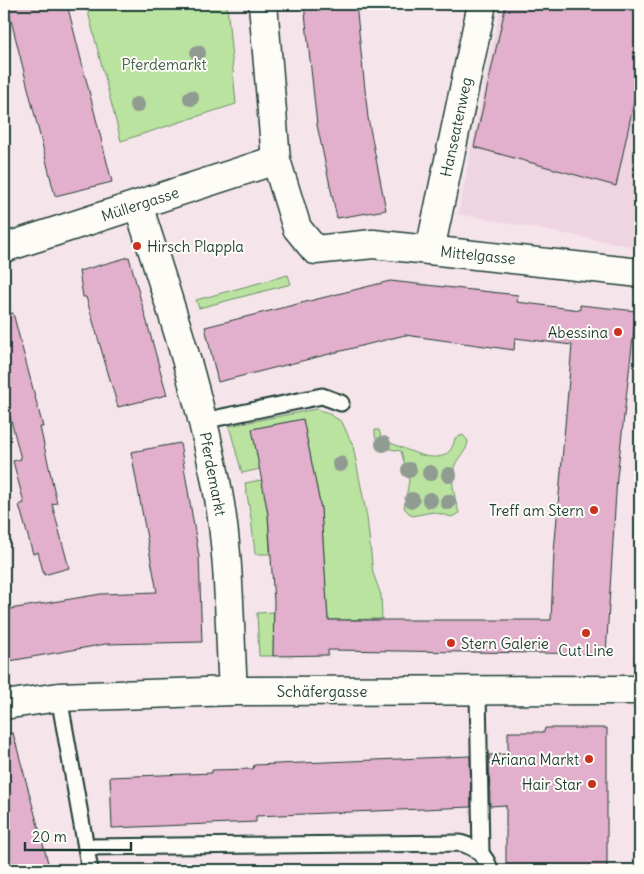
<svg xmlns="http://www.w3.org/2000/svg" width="644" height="874" font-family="Delius,sans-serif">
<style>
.built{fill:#efd5e1}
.green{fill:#b9e39f;stroke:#6c906a}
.building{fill:#e2afcc;stroke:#1f3d34}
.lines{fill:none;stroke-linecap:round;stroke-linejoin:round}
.lane-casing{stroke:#1f3d34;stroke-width:19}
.street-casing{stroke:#1f3d34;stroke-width:31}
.lane{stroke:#fdfcf7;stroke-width:15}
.street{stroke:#fdfcf7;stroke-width:28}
.tree{fill:#909b91}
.poi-dot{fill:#c8321e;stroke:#fdfcf7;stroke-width:2}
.labels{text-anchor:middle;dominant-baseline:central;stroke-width:4;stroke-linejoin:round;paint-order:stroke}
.park-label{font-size:15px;fill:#3e5e49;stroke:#fdfcf7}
.street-label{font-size:15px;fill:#1f3d34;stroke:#fdfcf7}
.poi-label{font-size:15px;fill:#1f3d34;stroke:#fdfcf7;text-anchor:end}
</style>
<rect width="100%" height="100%" fill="#f5e5ea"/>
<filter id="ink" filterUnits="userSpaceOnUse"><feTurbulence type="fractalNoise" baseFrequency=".02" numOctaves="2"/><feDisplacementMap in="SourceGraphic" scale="10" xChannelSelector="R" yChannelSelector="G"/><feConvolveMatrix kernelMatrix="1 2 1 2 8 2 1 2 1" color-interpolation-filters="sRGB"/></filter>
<g filter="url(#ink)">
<polygon class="built" points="501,4 640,4 640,248 458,214"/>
<g class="green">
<polygon points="86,4 227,4 236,104 121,141"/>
<polygon points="288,275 291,284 199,308 196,300"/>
<polygon points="316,409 326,412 342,422 353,446 367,517 373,573 381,595 382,619 328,620 321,509 303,420 253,429 260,469 242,473 229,426"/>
<path d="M375 430H379L382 440C402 445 448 477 455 438L463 435 468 441C467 451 462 453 457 461 448 475 455 498 459 513L452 517 433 512 412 516 404 508 409 481 401 451 380 447 375 436Z"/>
<polygon points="262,480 268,514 270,554 255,554 251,518 245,483"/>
<polygon points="274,612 273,656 259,656 257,613"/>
</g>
<g class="building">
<polygon points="7,4 67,4 112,182 55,196"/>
<polygon points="304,4 356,4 368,118 386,210 337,218 317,125"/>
<polygon points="506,4 640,4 640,98 635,97 616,186 474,147"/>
<polygon points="129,257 167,395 118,407 86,297 83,297 79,271"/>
<polygon points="390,281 518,295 517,302 580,310 580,305 636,311 617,477 606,654 328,650 328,655 273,656 274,602 268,514 252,429 303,419 321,509 328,620 551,620 554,552 572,345 515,338 514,350 405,335 218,382 205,327"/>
<polygon points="13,313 43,427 40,427 57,503 52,504 69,568 44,575 38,552 33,554 19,505 24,503 13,461 21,459 4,393 4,314"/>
<polygon points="180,443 199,556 202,642 106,644 4,662 4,610 101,594 157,592 131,452"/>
<polygon points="545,728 607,728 607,870 506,870 506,805 490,806 489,755 508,754 508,732 544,732"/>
<polygon points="13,733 50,870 4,870 4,734"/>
<polygon points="470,756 471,807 256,816 256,822 112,828 110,777 212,773 212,770 253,769 254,765"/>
</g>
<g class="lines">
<g class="lane-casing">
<g id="lane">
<polyline points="203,421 322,396 341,403"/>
<polyline points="478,692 481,853"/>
<polyline points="59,697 90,870"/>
<path d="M87 847 460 843C475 847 486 855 490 870"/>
</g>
</g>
<g class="street-casing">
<g id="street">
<polyline points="263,4 276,160 297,228 315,250 373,244 640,273"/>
<path d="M138 205C168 298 199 391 217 487 230 554 229 623 233 691"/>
<polyline points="4,248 276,160"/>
<polyline points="430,250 482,4"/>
<polyline points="4,705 59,697 233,691 640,690"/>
</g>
</g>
<use href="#lane" class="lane"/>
<use href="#street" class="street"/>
</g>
<g class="tree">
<circle cx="198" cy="53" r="8"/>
<circle cx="191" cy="98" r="8"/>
<circle cx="137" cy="105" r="8"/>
<circle cx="383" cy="444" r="8"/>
<circle cx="340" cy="464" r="8"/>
<circle cx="409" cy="470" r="8"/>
<circle cx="430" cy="473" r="8"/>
<circle cx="449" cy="475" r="8"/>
<circle cx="412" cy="500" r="8"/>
<circle cx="430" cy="500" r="8"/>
<circle cx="448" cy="502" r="8"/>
</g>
</g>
<g class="poi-dot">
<circle cx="137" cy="246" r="5"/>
<circle cx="618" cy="332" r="5"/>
<circle cx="594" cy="510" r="5"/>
<circle cx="586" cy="633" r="5"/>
<circle cx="451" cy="643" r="5"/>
<circle cx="589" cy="759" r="5"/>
<circle cx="592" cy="784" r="5"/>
</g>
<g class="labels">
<g class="park-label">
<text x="164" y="64">Pferdemarkt</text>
</g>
<g class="street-label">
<text transform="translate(456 127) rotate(-78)">Hanseatenweg</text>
<text transform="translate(140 204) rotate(-18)">Müllergasse</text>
<text transform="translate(478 255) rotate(6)">Mittelgasse</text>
<text transform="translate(213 474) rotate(79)">Pferdemarkt</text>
<text x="322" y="691">Schäfergasse</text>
</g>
<g class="poi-label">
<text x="147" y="246" text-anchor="start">Hirsch Plappla</text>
<text x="608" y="332">Abessina</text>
<text x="584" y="510">Treff am Stern</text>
<text x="461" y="643" text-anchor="start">Stern Galerie</text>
<text x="586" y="650" text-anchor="middle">Cut Line</text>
<text x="579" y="759">Ariana Markt</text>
<text x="582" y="784">Hair Star</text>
</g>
</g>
<rect width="644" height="874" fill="none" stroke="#fdfcf7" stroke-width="20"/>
<rect x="10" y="10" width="624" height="854" fill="none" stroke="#1f3d34" stroke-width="2" filter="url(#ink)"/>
<path d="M25 842v8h106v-8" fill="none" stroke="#1f3d34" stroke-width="2.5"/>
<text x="32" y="842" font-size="15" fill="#1f3d34" stroke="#fdfcf7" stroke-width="4" paint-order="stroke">20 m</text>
</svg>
